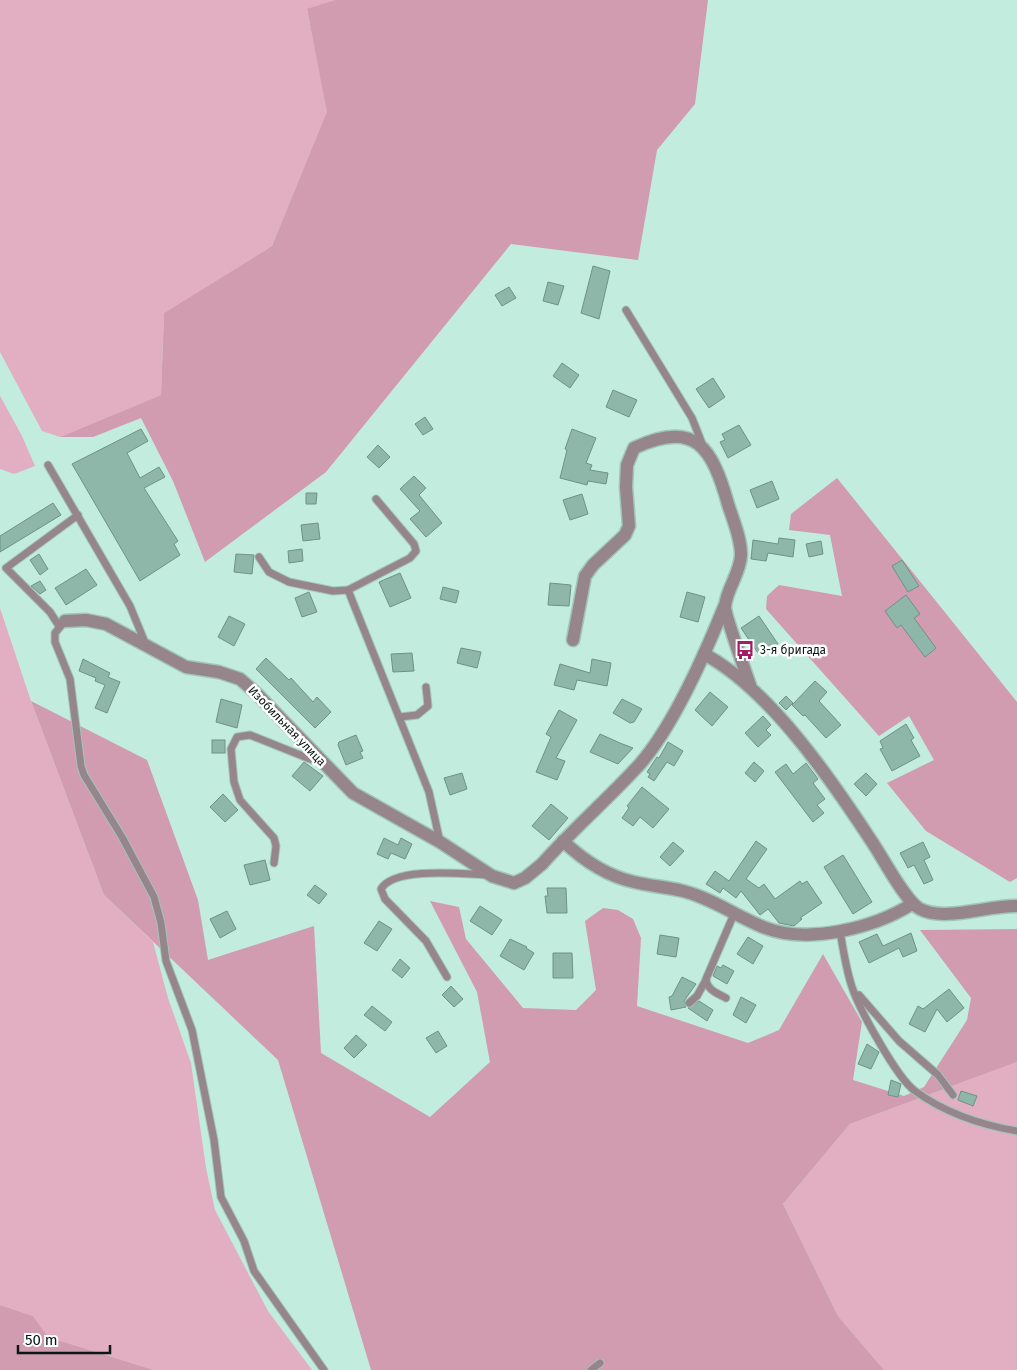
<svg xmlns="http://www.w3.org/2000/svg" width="1017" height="1370" font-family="'Fira Sans',sans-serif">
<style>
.green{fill:#e2aec2}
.forest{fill:#d19bb0}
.building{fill:#8fb7a9;stroke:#6c9386}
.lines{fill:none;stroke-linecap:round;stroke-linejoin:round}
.lane-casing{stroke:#a1c6b9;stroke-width:9}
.street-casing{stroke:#a1c6b9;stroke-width:15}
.lane{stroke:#96858b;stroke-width:7}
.street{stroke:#96858b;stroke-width:12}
.labels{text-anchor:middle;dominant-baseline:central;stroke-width:5;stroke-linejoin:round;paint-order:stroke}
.poi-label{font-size:12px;fill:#091814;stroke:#fff;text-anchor:start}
.street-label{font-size:12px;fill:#091814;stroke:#fff}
</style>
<rect width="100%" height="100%" fill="#c2ecdd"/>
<g class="green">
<polygon points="0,0 335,0 307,10 328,112 272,246 164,313 161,395 60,437 42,431 0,352"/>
<polygon points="0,396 22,436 35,466 14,474 0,469"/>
<polygon points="0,608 31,701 104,895 153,942 168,998 191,1063 206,1168 215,1210 268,1311 312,1370 154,1370 48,1337 33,1316 0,1305"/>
<polygon points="1017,1062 1017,1370 884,1370 838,1316 783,1204 850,1124"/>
</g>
<g class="forest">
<polygon points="335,0 708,0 695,104 657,150 638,260 511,244 326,472 205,562 173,481 141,418 93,437 60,437 161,395 164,313 272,246 327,112 307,9"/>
<polygon points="837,478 1017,702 1017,878 1010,882 926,831 887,783 934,760 909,716 879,736 766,609 767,596 779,585 842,596 830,535 789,530 791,514"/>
<polygon points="31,701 147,760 198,900 208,960 314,926 321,1053 430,1117 490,1062 477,992 430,901 459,907 466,939 523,1008 576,1010 596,990 585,921 603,908 618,910 633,919 641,938 637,1006 748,1043 779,1030 823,954 862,1022 853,1080 904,1096 924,1087 967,1020 971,998 920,930 1017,929 1017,1062 850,1124 783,1204 838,1316 884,1370 371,1370 278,1060 104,895"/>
<polygon points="0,1305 33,1316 48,1337 154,1370 0,1370"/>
</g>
<g class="building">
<polygon points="593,266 610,271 599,319 581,313"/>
<polygon points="548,282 564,286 558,305 543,301"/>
<polygon points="509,287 516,298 502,306 495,295"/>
<polygon points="562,363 579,375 570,388 553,376"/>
<polygon points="713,378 725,397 709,408 696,389"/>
<polygon points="613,390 637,400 629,417 606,407"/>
<polygon points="425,417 433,429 423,435 415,424"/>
<polygon points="739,425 751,445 728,458 720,442 725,440 722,434"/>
<polygon points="141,429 148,441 127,453 140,478 159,467 165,477 144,488 178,541 174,544 180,555 140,581 72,464"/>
<polygon points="572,429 596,438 586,463 592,465 590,470 608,473 606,484 588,481 587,485 560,478 567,450 565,449"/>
<polygon points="378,445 390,457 379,468 367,457"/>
<polygon points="414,476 426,488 419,495 442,523 426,537 410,519 420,511 400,489"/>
<polygon points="772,481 779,499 757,508 750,490"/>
<polygon points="306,493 317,493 316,504 306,504"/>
<polygon points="582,494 588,514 570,520 563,500"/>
<polygon points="53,503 61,515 0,552 0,536"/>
<polygon points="318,523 320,539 303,541 301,525"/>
<polygon points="779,538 795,540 793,557 768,553 766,561 751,559 753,540 778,544"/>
<polygon points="821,541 823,554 809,557 806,544"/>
<polygon points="302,549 303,561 289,563 288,551"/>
<polygon points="39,554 48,569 40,575 30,560"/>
<polygon points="236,554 254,555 252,574 234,572"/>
<polygon points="902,560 919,586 908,592 892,566"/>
<polygon points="86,569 97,585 66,605 55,588"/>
<polygon points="400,573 411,598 390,607 379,582"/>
<polygon points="40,581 46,590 40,594 31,586"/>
<polygon points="550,583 571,585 569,606 548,605"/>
<polygon points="443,587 459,591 456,603 440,599"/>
<polygon points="309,592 317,612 302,617 295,598"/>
<polygon points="687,592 705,597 698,622 680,617"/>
<polygon points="906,595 920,614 914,618 936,648 925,657 901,625 897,628 885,611"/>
<polygon points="229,616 245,624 234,646 218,637"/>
<polygon points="759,616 778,644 760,656 741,628"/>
<polygon points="461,648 481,652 477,668 457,663"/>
<polygon points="412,653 414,671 393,672 391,654"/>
<polygon points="266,658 289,680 291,678 313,702 317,697 331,712 315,728 256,669"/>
<polygon points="83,659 110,673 108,677 120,682 107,713 95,708 105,685 95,681 96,678 79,671"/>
<polygon points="592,659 611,663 607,686 577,680 574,690 554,685 560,664 590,673"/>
<polygon points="815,681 827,692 819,701 841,725 826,738 805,715 803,716 792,705"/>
<polygon points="710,692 728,707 712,726 695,710"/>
<polygon points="786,696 793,703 786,710 779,703"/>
<polygon points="221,699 242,705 237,728 216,722"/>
<polygon points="622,699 642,709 634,722 630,723 613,713"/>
<polygon points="559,710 577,720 556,758 565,761 557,780 536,772 551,737 546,734"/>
<polygon points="763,716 771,725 766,730 771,735 758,747 745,733"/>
<polygon points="906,724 914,738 911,740 920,756 892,771 880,749 883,748 880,741"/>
<polygon points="600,734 620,743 633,748 618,764 590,752"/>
<polygon points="356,735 363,751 360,752 363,758 346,765 338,745 339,742"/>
<rect x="212" y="740" width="13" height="13"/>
<polygon points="668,742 683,751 674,766 667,762 654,781 648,777 650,774 647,772 657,757 659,758"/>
<polygon points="304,762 323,776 310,791 292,776"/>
<polygon points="754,762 764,771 755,782 745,773"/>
<polygon points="806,763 818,779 813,783 825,799 817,805 824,813 813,822 775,772 786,764 793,774"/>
<polygon points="462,773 467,789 450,795 444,778"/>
<polygon points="866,773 877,784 866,796 854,784"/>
<polygon points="642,787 669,809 653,828 640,817 633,826 622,818 629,808 627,806"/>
<polygon points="223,794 238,810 225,822 210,807"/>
<polygon points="551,804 568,818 549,840 532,826"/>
<polygon points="384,838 398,845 401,838 412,844 405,859 391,853 388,859 377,854"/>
<polygon points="756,841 767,849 746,879 759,888 764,884 775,899 800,881 802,884 807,881 822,903 800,918 802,919 794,926 779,923 768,909 760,915 741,891 736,898 723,888 720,893 706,884 715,871 729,881"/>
<polygon points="673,842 684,851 670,866 660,857"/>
<polygon points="923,842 930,857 924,860 933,880 924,884 914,865 908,868 900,853"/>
<polygon points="843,855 872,902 853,914 824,867"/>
<polygon points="265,860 270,880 250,885 244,865"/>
<polygon points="315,885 327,894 319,904 307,895"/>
<polygon points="547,888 566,888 567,913 547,913 545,896 548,896"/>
<polygon points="480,906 502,920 492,935 470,921"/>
<polygon points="227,911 236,929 220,938 210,919"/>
<polygon points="379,921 392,929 377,951 364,943"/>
<polygon points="911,933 917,951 903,957 899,948 869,963 859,942 877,934 883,946"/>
<polygon points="660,935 679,938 676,957 657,954"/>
<polygon points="748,937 763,946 753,964 737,954"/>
<polygon points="510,939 527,947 526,948 534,953 524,970 500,956"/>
<polygon points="553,953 572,953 573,978 553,978"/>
<polygon points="400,959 410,968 402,978 392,970"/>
<polygon points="723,965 734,971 727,984 713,976 717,966 721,968"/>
<polygon points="682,977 696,984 684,1001 686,1007 671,1010 669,997 672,996"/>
<polygon points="451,986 463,999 454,1007 442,995"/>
<polygon points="949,989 964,1008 947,1022 937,1009 925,1032 909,1024 918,1006 923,1009"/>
<polygon points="741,997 756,1005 746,1023 733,1015"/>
<polygon points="699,1001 713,1010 707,1021 688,1008"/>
<polygon points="372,1006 392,1022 385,1031 364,1015"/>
<polygon points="438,1031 447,1046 436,1053 426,1038"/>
<polygon points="356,1035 367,1045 354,1058 344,1048"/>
<polygon points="867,1044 879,1052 871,1069 858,1064"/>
<polygon points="891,1080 901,1084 898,1097 888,1095"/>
<polygon points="961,1091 977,1096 973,1106 958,1100"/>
</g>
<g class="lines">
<g class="lane-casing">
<g id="lane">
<polyline points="626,310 692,418 703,446"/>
<polyline points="48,465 130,606 146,645"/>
<polyline points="259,557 269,572 289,582 333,591 348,590 410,558 416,551 414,544 376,499"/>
<polyline points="348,590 429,792 440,842"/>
<polyline points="65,621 55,633 55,642 70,679 81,766 84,775 122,837 154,897 161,923 166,961 192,1030 214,1140 221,1197 244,1241 254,1271 324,1370"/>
<polyline points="59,626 50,612 6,568 78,515"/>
<polyline points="400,717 417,715 428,706 426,687"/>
<polyline points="274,863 276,846 274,838 240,800 234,782 231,749 237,737 250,735 320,763"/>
<path d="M840 931C843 949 846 969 852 987 859 1009 897 1078 915 1091 944 1112 981 1125 1017 1131"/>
<path d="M447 977 426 941 385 899 381 889C394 866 464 874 487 875"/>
<polyline points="859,995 899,1041 938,1075 953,1095"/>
<path d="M726 998C717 993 707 990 706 979L734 914"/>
<polyline points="689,1003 697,996 706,980"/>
<polyline points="591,1370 600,1363"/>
</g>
</g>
<g class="street-casing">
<g id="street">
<path d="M65 621 86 620 106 624 186 667 219 672 240 679 257 694 353 793 440 842 492 876 514 883 525 878 542 864C573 829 609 798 640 764 673 726 705 654 724 607"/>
<path d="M573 640 585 576 593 565 625 535 629 526 626 487 627 465 634 448C695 419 712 447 728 504 733 520 741 538 741 555 740 574 727 588 725 606 724 613 746 673 750 685"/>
<path d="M704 654C770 689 833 782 874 845 884 860 906 902 920 909 945 922 988 905 1017 906"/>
<path d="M563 841C583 860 607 876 634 882 650 886 667 887 683 891 711 898 736 916 763 927 807 945 874 928 912 904"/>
</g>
</g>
<use href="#lane" class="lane"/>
<use href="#street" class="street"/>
</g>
<defs>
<g id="bus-bare" transform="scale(1.5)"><path d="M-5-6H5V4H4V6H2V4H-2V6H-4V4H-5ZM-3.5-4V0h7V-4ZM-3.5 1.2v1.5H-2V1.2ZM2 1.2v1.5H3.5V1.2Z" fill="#a41c65" stroke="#fff" stroke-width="2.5" paint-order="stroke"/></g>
</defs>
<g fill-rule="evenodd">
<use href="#bus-bare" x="745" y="650"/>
</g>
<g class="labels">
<g class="poi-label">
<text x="760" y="650">3-я бригада</text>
</g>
<g class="street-label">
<text transform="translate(287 726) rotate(46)">Изобильная улица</text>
</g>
</g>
<path d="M18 1345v8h92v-8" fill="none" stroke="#091814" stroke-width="2.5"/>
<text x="25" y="1345" font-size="15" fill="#091814" stroke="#ffffff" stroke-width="4" paint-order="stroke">50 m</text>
</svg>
